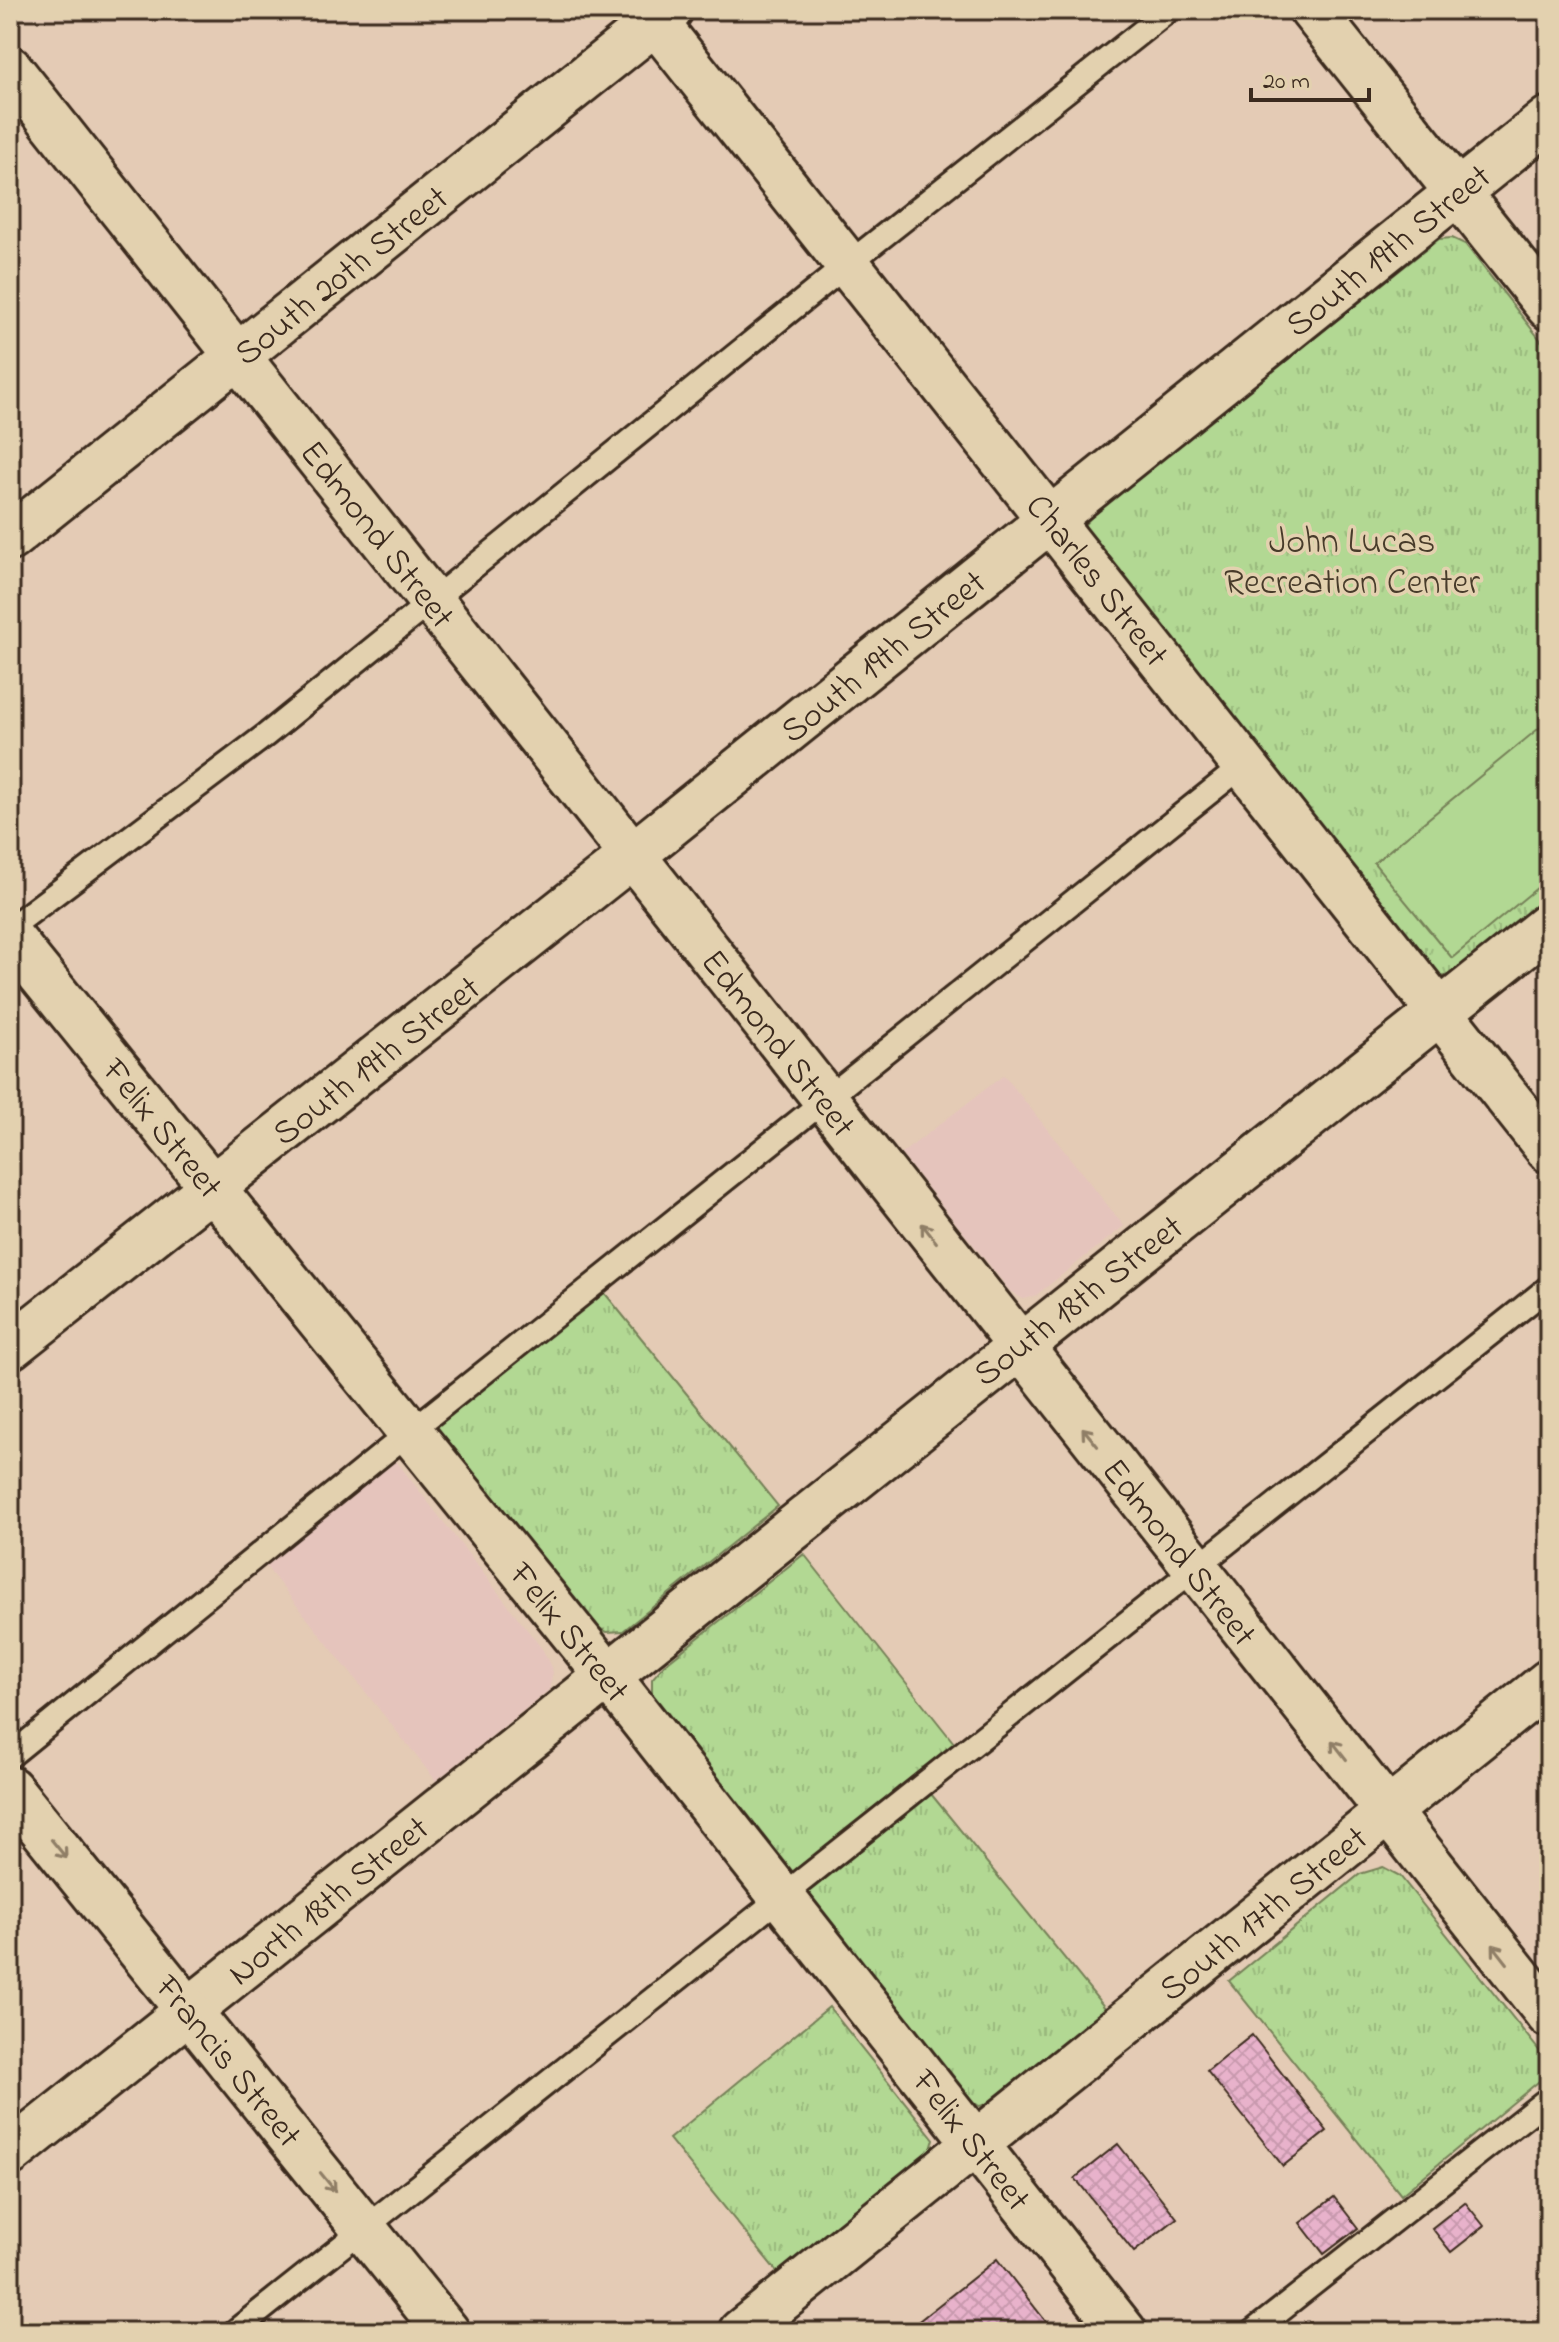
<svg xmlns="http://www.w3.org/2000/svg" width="1559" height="2342" font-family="'Indie Flower',sans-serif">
<defs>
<pattern id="grass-tufts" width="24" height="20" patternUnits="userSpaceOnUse" patternTransform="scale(2)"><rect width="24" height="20" fill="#b2d893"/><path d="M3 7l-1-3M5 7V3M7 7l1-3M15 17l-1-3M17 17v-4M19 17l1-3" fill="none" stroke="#9aba7e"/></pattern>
<pattern id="building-cross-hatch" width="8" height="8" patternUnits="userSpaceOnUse" patternTransform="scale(2)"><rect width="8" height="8" fill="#e8b2cb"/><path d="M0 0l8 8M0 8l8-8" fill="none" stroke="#c899ae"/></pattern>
</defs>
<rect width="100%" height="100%" fill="#e4cbb5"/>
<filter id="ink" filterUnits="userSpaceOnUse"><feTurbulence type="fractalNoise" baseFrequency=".0125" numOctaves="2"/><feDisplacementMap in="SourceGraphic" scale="16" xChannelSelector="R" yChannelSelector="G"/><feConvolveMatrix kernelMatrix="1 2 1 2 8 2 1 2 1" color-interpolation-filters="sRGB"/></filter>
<g filter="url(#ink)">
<path fill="#e5c4bc" d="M 1004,1075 L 1124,1226 L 1035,1296 L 1023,1299 L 1010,1291 L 901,1154 Z
M 396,1461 L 543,1650 L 553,1672 L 549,1690 L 436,1781 L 264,1564 Z"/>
<path fill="url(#grass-tufts)" stroke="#768158" stroke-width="2" d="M 1452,238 L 1465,244 L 1549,351 L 1549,897 L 1451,974 L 1438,978 L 1085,539 L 1084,525 L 1100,508 L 1439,239 Z
M 603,1291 L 778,1506 L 623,1631 L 607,1632 L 590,1624 L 435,1426 Z
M 804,1554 L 954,1743 L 793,1872 L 652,1693 L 652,1679 L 664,1665 Z
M 931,1794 L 1110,2014 L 999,2103 L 979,2106 L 964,2095 L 806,1891 Z
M 1383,1867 L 1400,1876 L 1549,2063 L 1549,2073 L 1401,2195 L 1229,1981 L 1360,1874 Z
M 829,2007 L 934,2139 L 930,2153 L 778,2273 L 669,2139 Z"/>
<path fill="#b2d893" stroke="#768158" stroke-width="2" d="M 1549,720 L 1549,878 L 1452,958 L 1374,863 Z"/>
<path fill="url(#building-cross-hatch)" stroke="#3b2a1e" stroke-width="2" d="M 1252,2035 L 1327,2131 L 1283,2166 L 1207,2071 Z
M 1118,2144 L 1177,2218 L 1134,2252 L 1075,2178 Z
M 1334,2197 L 1358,2228 L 1324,2254 L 1300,2223 Z
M 1465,2202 L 1484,2226 L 1451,2252 L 1432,2228 Z
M 997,2259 L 1054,2332 L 905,2332 Z"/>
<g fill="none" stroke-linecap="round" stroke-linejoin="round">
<g stroke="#3b2a1e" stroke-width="28">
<path id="service" d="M 10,928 L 266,735 L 848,264 L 1169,10
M 10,1756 L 411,1431 L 1245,764
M 234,2332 C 671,1982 1112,1637 1549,1287
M 1252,2332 L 1549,2098"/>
</g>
<g stroke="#3b2a1e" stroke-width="50">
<path id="minor" d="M 646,10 L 1549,1150
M 1312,10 L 1549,307
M 10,538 L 670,10
M 10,937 L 607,1675 L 1124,2332
M 10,1347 L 634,854 L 1549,119
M 10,2153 L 1549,925
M 741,2332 L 1549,1682"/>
</g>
<g stroke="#3b2a1e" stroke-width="50">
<path id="tertiary" d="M 10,69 C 525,716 1035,1368 1549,2015
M 10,1789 L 447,2332"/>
</g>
<use href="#service" stroke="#e3d1af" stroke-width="22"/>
<use href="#minor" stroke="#e3d1af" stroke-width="44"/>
<use href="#tertiary" stroke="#e3d1af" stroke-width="44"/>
</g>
<defs><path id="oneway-shaft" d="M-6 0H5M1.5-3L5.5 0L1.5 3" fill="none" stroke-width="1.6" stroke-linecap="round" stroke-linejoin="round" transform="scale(2)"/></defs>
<g stroke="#8f7e66">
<use href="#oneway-shaft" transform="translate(929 1233) rotate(-128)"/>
<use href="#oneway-shaft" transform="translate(1090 1437) rotate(-129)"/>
<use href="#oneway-shaft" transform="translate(1339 1750) rotate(-128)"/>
<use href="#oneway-shaft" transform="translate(59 1849) rotate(51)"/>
<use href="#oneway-shaft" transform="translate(1500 1954) rotate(-128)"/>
<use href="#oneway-shaft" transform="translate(328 2182) rotate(51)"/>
</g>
</g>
<g text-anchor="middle" stroke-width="7" stroke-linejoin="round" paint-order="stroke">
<g font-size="36" fill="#3b2a1e" stroke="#e3d1af">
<text transform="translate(1387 249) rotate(-39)" y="13">South 19th Street</text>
<text transform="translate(340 274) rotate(-39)" y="13">South 20th Street</text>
<text transform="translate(379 533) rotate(52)" y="13">Edmond Street</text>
<text transform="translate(1099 579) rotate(52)" y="13">Charles Street</text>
<text transform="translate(882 655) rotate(-39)" y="13">South 19th Street</text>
<text transform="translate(780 1042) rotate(52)" y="13">Edmond Street</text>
<text transform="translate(375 1059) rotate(-38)" y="13">South 19th Street</text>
<text transform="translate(164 1127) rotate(51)" y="13">Felix Street</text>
<text transform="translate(1077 1299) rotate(-38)" y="13">South 18th Street</text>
<text transform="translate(1181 1551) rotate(52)" y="13">Edmond Street</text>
<text transform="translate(571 1631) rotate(51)" y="13">Felix Street</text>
<text transform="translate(327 1899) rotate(-39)" y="13">North 18th Street</text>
<text transform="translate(1262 1912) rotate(-39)" y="13">South 17th Street</text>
<text transform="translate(230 2060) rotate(51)" y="13">Francis Street</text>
<text transform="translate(973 2139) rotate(52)" y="13">Felix Street</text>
</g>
<g font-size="36" fill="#473b2a" stroke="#e3d1af">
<text x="1352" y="552">John Lucas<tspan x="1352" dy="41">Recreation Center</tspan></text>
</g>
</g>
<rect width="1559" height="2342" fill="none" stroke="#e3d1af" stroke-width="40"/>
<rect x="20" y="20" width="1519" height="2302" fill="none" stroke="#3b2a1e" stroke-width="3" filter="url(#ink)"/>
<path d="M1251 88v12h118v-12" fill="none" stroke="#3b2a1e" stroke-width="4"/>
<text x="1263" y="88" font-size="24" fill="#3b2a1e" stroke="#e3d1af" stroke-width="6" paint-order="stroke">20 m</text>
</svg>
